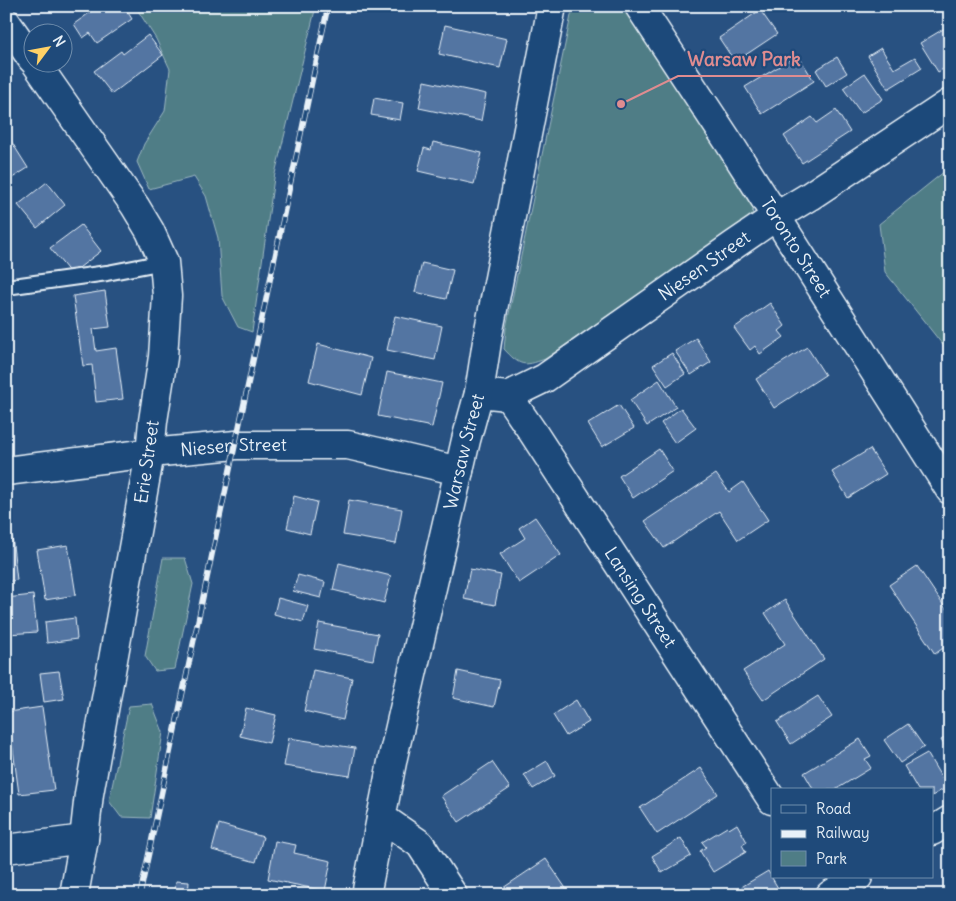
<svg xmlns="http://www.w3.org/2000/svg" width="956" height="901" font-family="Delius,sans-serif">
<rect width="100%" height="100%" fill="#285181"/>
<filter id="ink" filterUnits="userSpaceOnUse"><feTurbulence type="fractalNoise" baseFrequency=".02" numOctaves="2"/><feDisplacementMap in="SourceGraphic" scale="10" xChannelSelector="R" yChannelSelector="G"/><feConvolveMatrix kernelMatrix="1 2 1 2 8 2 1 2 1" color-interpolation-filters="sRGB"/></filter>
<g filter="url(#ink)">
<path fill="#4f7d86" stroke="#9cb7bf" d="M 135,6 L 210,6 L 212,9 L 223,6 L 316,6 L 274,178 L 252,332 L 238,327 L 222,296 L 218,238 L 206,196 L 194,177 L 149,189 L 137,162 L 144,144 L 165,111 L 170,69 L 156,39 Z
M 573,6 L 625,6 L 754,201 L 752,216 L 545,359 C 523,367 520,366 504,349 L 506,328 Z
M 950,167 L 950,354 L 885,272 L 879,224 Z
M 163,558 L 185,558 L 193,584 L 175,669 L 155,671 L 145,656 Z
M 152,704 L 163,732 L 150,818 L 121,817 L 109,801 L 129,706 Z"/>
<path fill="#5374a2" stroke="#e8f1f8" d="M 99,6 L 124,6 L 132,19 L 97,43 L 90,33 L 83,38 L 74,24 Z
M 760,10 L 777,34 L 735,62 L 719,38 Z
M 445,25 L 507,39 L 500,68 L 439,54 Z
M 950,25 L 950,65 L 938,72 L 920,43 Z
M 148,35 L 163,55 L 112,94 L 94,71 L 121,51 L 123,54 Z
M 881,48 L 894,69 L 915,57 L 922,68 L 888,89 L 868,56 Z
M 798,55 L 814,81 L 762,114 L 745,87 Z
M 837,57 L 847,73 L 826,86 L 816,70 Z
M 865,73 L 883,99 L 861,113 L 843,88 Z
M 424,81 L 486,94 L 481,121 L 419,108 Z
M 374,98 L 403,103 L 400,120 L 371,115 Z
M 836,110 L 850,132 L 802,163 L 784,136 L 812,117 L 817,123 Z
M 6,133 L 28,168 L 6,182 Z
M 433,142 L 482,153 L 474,184 L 418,171 L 424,148 L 431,150 Z
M 47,182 L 65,205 L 37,228 L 18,205 Z
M 81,225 L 101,251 L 71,274 L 50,248 Z
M 422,263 L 453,270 L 446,299 L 415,292 Z
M 105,291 L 110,327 L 93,329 L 96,351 L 116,348 L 123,399 L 96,402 L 92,365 L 83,366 L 73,296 Z
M 770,303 L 785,326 L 779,331 L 784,337 L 760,354 L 755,346 L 750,350 L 734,328 Z
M 395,316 L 442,326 L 435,360 L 387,350 Z
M 696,338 L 711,362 L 691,375 L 675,351 Z
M 318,344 L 371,358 L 362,395 L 309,381 Z
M 807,347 L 825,375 L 774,408 L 756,379 Z
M 672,353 L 685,374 L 667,386 L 653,365 Z
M 387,372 L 442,383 L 432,427 L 378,416 Z
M 659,380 L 676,407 L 647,426 L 630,400 Z
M 619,405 L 634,428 L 602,447 L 588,424 Z
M 681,408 L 696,428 L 675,443 L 661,423 Z
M 659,449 L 673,471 L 633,498 L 619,476 Z
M 870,449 L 886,474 L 848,498 L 832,472 Z
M 716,474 L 729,492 L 743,482 L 768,520 L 738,540 L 719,511 L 664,548 L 645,521 Z
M 294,496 L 317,502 L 310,534 L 287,528 Z
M 349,500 L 402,509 L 396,544 L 343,535 Z
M 535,517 L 561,555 L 519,583 L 500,554 L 525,538 L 519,528 Z
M 12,537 L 17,580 L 6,582 L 6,538 Z
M 68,545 L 76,595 L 45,600 L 37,550 Z
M 339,563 L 391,576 L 384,603 L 333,590 Z
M 917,566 L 948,612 L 950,611 L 950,643 L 935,654 L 889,585 Z
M 470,569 L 501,575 L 495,605 L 464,599 Z
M 298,575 L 325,582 L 321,598 L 293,591 Z
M 33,595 L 37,632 L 8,634 L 6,598 Z
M 278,598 L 308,606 L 303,622 L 274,614 Z
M 785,600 L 824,659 L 763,700 L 743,671 L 785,644 L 765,613 Z
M 75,618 L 77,639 L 47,643 L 45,622 Z
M 319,623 L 378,634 L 373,660 L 314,649 Z
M 313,670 L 352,678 L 343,720 L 304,711 Z
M 59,671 L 64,699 L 44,702 L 40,673 Z
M 458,671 L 500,680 L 494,707 L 453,698 Z
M 818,696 L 832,717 L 791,744 L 777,722 Z
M 576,700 L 589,722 L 566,736 L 553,715 Z
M 42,707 L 54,790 L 19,794 L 8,712 Z
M 246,708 L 276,715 L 269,743 L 240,736 Z
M 908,724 L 924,747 L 900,763 L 884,740 Z
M 950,735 L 950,755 L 941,740 Z
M 289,738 L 355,748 L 350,776 L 284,766 Z
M 860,739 L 871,756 L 865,759 L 871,768 L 835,790 L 814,790 L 804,773 Z
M 927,753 L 947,787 L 932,796 L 932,790 L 918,790 L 904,766 Z
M 547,761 L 555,776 L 533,789 L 524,775 Z
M 492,762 L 510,788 L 459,822 L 441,796 Z
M 701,768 L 718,794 L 657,834 L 640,808 Z
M 219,824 L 263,837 L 256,862 L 212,850 Z
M 737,824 L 747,842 L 742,845 L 746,852 L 713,872 L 700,851 L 706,847 L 702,842 L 727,827 L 729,829 Z
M 681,838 L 691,856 L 662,873 L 652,856 Z
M 275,841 L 296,845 L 294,853 L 331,861 L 325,891 L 268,879 Z
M 546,859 L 567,890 L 559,895 L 503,895 L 500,890 Z
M 768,871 L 782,895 L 728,895 Z
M 176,881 L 189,882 L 188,895 L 174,895 Z"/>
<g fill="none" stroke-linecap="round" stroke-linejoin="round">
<g stroke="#e8f1f8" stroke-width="18">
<path id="lane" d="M 6,287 L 107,273 L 164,262"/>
</g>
<g stroke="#e8f1f8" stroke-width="31">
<g id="street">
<path id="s1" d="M 639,6 L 728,141 L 950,490"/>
<path d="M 6,22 L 32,59"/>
<path d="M 35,62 L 135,206 L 150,231 L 164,262 L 167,296 L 163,357 L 153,421 L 150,453 L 89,794 L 84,839 L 74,895"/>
<path id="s2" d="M 479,393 L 508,396 L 545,378 L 734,245 L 775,217 L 810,196 L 950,103"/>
<path id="s3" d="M 508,396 L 532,431 L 772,800"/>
<path id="s4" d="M 6,471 L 150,453 L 236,445 L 348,445 L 459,471"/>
<path d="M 381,817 L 420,844 L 453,895"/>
<path d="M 932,831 L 950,820"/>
<path d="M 6,849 L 84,839"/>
<path id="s5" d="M 366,895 L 393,757 L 466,440 L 479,393 L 488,335 L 552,6"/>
<path d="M 830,895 L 858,877"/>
</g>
</g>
<use href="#lane" stroke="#1f4a7a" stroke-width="14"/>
<use href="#street" stroke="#1f4a7a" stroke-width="28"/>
<g stroke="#e8f1f8" stroke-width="5.5">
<path id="rail" d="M 140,895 L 328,6"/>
</g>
<use href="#rail" stroke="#1f4a7a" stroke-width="4" stroke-dasharray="11" stroke-linecap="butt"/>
</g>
</g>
<g text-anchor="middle" stroke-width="4.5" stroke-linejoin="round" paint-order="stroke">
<g font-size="18" fill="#e8f1f8" stroke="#1f4a7a">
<text dy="6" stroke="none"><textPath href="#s1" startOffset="288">Toronto Street</textPath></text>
<text dy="6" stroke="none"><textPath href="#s2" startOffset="265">Niesen Street</textPath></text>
<text dy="6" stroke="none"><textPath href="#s4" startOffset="229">Niesen Street</textPath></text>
<text dy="6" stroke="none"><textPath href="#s5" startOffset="454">Warsaw Street</textPath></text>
<text transform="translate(147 462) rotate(-82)" y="6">Erie Street</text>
<text dy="6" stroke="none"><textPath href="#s3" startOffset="241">Lansing Street</textPath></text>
</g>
</g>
<path fill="none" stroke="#df8c90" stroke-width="2" d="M621 104L678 76H811"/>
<circle fill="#df8c90" stroke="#1f4a7a" stroke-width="2" cx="621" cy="104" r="5"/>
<g font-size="19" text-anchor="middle" font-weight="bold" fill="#df8c90" stroke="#1f4a7a" stroke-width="4.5" stroke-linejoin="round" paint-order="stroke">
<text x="744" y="66">Warsaw Park</text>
</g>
<rect width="956" height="901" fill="none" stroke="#1f4a7a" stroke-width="25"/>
<rect x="12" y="12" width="931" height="876" fill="none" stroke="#e8f1f8" stroke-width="2" filter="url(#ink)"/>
<rect x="771" y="788" width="162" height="90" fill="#1f4a7a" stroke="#6f8dac"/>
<rect x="781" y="805" width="25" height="8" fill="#1f4a7a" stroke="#6f8dac"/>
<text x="816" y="814" font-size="15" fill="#e8f1f8">Road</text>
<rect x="781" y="830" width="25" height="8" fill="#e8f1f8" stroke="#6f8dac"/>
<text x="816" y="838" font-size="15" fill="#e8f1f8">Railway</text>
<rect x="781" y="851" width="25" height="15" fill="#4f7d86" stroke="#6f8dac"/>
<text x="816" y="864" font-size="15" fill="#e8f1f8">Park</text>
<g transform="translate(48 48) rotate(58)"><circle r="24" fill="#1f4a7a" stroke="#6f8dac"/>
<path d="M0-4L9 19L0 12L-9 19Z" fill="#ffd166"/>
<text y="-8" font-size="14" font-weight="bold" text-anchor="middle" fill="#e8f1f8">N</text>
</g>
</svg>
